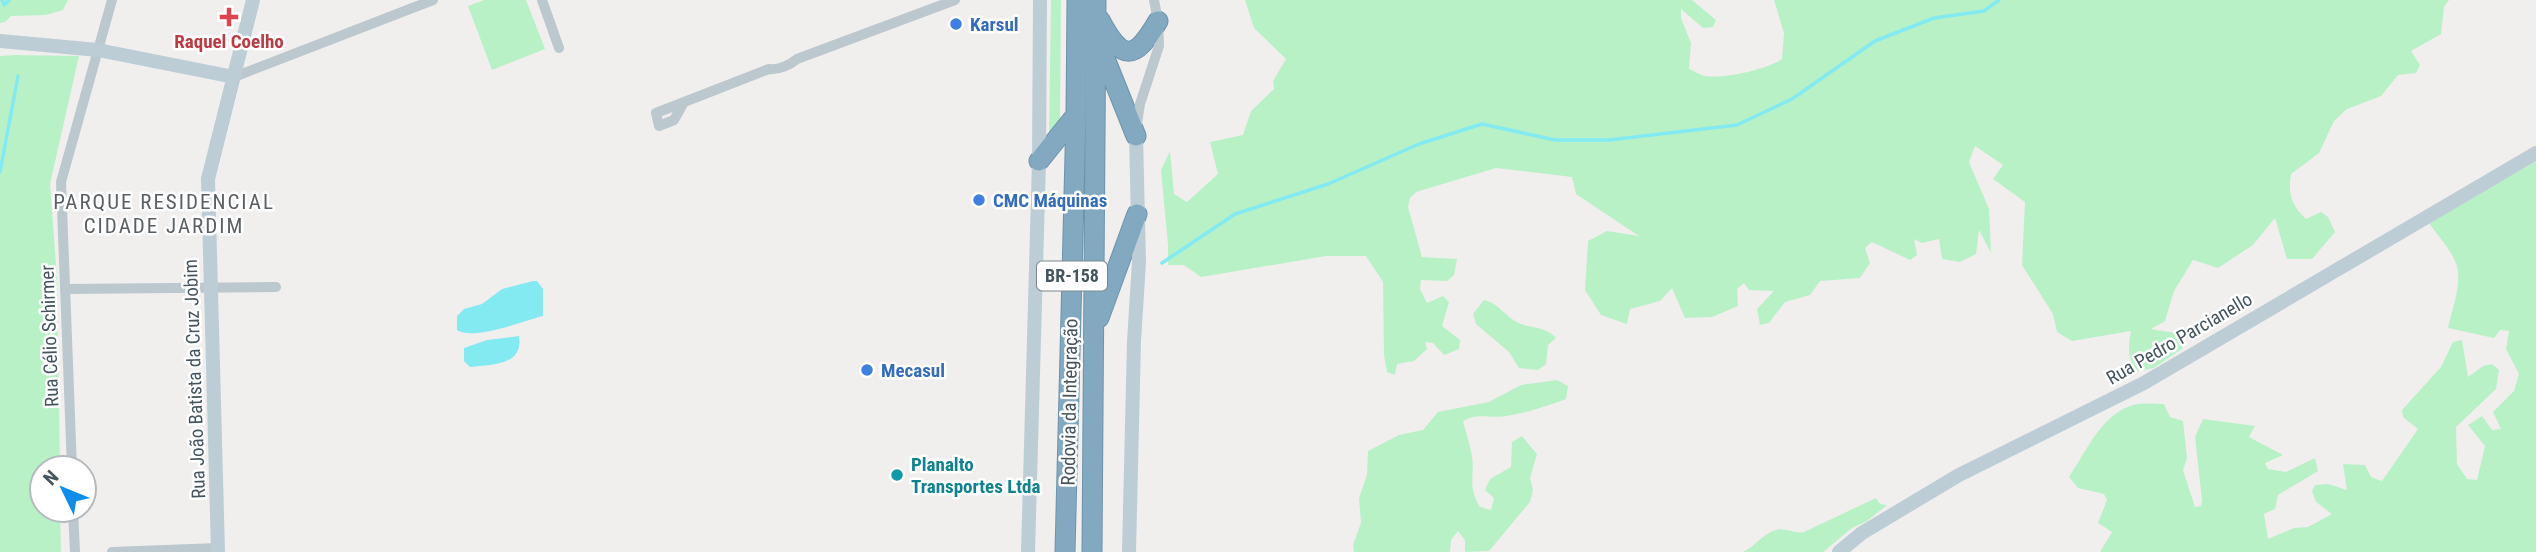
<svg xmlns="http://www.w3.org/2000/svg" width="2536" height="552" font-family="'Roboto Condensed',sans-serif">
<rect width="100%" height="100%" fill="#f1eeee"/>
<path fill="#b9f1c7" d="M 0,0 L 68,0 L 63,10 L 46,15 L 11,16 L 5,22 L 0,23 Z
M 484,0 L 526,0 L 545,49 L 492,70 L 468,6 Z
M 1051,0 L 1061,0 L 1060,119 L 1049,137 Z
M 1245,0 L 1692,0 L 1716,20 L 1713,27 L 1703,28 L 1681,9 L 1681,18 L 1691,43 L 1689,69 C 1694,71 1700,75 1705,76 C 1723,79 1767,70 1782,59 L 1784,33 L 1774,0 L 2449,0 L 2444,7 L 2441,34 L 2411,51 L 2420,65 L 2416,73 L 2398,75 L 2381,96 L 2347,109 L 2334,121 L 2319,153 L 2291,174 C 2288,194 2291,205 2306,219 L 2321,212 L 2328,217 L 2335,232 L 2312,259 L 2287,259 L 2275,218 L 2253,245 L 2218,268 L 2193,260 L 2174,291 L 2165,321 L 2151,329 L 2175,333 L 2183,348 L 2154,368 L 2137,371 C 2127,358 2128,347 2131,331 L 2072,341 L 2057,332 L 2053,314 L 2022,265 L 2025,202 L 1993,179 L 2003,165 L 1975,146 L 1969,162 L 1989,209 L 1991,253 L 1979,230 L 1976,254 L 1960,262 L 1942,259 L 1939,239 L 1922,243 L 1914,239 L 1917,255 L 1910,260 L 1872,242 L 1865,248 L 1870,263 L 1860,278 L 1820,281 L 1810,295 L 1785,302 L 1769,323 L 1760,325 L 1757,309 L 1774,291 L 1749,290 L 1744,283 L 1737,289 L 1738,306 L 1712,317 L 1685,318 L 1672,288 L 1660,301 L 1630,309 L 1627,324 L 1601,315 L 1585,290 L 1588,241 L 1607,231 L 1639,236 L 1576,194 L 1572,177 L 1496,168 L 1416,192 L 1410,198 L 1408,207 L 1422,257 L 1457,259 L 1454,275 L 1447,281 L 1421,280 L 1420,289 L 1427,303 L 1443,296 L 1449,302 L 1442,326 L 1460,340 L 1459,349 L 1444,355 L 1433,343 L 1425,342 L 1427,349 L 1414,361 L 1397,364 L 1395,375 L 1387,372 L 1384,355 L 1383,282 L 1366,256 L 1326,256 L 1201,277 L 1184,265 L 1168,265 L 1168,245 L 1161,170 L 1170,151 L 1174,194 L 1187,202 L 1218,174 L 1210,142 L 1243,135 L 1251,111 L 1274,89 L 1273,81 L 1286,59 L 1254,28 Z
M 14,55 L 79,56 L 50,184 L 57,279 L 60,468 L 42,468 L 42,510 L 60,510 L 61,552 L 0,552 L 0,56 Z
M 2536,161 L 2536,552 L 2100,552 L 2112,532 L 2098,523 L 2107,500 L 2104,494 L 2078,488 L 2069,477 C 2085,453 2101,416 2130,406 C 2140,402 2154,404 2164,404 L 2170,417 L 2183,421 L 2187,458 L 2183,470 L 2195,507 L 2201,506 L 2202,500 L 2195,437 L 2203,419 L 2255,426 L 2249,437 L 2283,455 L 2265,463 L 2268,469 L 2286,472 L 2315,458 L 2318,471 L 2278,495 L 2275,509 L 2264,514 L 2268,539 L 2294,528 L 2308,527 L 2332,514 L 2316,502 L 2312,491 L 2315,485 L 2328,484 L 2347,490 L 2343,464 L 2365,465 L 2371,477 L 2382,481 L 2418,429 L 2403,417 L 2402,410 L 2441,367 L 2453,342 L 2462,340 L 2468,377 L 2483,366 L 2492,364 L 2499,370 L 2496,389 L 2456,427 L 2457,464 L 2467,479 L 2477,480 L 2485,446 L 2468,425 L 2482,416 L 2492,430 L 2501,429 L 2493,412 L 2514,391 L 2519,374 L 2506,349 L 2509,331 L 2500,330 L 2494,338 L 2448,328 C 2452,308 2464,280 2455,261 C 2449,247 2437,235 2429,223 Z
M 1484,300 C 1499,303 1506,318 1521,324 C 1533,328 1547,327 1556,338 L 1548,345 L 1546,364 L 1538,370 L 1519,368 L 1509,352 L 1476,324 L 1473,314 Z
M 1557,380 L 1568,386 L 1566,399 C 1547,406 1527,413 1506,416 C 1489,419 1479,412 1463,421 C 1466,433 1470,444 1472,456 C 1475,477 1467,486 1480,507 L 1491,510 L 1494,498 L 1485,490 L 1490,479 L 1511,467 L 1512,442 L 1522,436 L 1537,454 L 1530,478 L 1533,490 L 1530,502 L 1489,551 L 1465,552 L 1465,540 L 1458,531 L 1451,540 L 1450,552 L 1354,552 L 1353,545 L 1361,523 L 1359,498 L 1367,475 L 1368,451 L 1399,435 L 1423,430 L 1438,412 L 1489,402 L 1521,385 Z
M 1876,498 L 1880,504 L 1887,505 L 1867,521 L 1852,528 L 1823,552 L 1743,552 C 1754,547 1764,533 1776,530 C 1785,527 1794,534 1804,532 Z"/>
<path fill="#83eaf1" d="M 533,281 L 537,281 L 543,289 L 543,316 C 523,321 473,341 457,330 L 457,316 L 464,309 L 482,304 L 502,289 Z
M 519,336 C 524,366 490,365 470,367 L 464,361 L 464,348 L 487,340 Z"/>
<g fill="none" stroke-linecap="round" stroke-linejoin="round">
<path stroke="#83eaf1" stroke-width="3.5" d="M 2,0 L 4,5 L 9,0
M 0,172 L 18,76
M 1162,263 L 1235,214 L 1328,184 L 1419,144 L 1482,124 L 1555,140 L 1609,140 L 1737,125 L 1792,99 L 1875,41 L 1934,18 L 1984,11 L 1999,0"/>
<g stroke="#6d94ac" stroke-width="21">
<path id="highway" d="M 1100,20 C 1122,62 1135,61 1158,21
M 1100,46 L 1136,136
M 1039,161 L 1076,115
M 1099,318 L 1137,214
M 1065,552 L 1076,115 L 1077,0
M 1092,552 L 1096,0"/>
</g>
<path stroke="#bbc8ce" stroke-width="10" d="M 542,0 L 559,48
M 234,77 L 433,0
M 684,102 L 674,120 L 659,126 L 656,113 L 769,69 C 779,70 790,65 797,59 L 955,0
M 1136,130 L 1140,104 L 1159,46 L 1158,21 L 1154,0
M 65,289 L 276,287
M 72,468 L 61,182 L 112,0
M 73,510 L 75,552
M 112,552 L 218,548"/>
<path stroke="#bdcdd6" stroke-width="14" d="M 0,41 L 98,50 L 234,77
M 218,552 L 208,179 L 253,0
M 1028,552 L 1039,161 L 1040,0
M 1129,552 L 1134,341 L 1139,262 L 1136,136
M 1839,552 L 1862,533 L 1959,475 L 2144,383 L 2536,153"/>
<use href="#highway" stroke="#82a9c0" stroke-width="19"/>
</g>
<path fill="#e0444e" stroke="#fff" stroke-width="2.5" d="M225.5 6.5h7v7h7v7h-7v7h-7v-7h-7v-7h7z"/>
<g fill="#3f7fe0" stroke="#fff" stroke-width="2.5">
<circle cx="956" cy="24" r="7"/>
<circle cx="979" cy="200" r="7"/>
<circle cx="867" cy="370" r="7"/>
</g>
<circle fill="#0f9aa8" stroke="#fff" stroke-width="2.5" cx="897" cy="475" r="7"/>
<g text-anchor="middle" stroke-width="5" stroke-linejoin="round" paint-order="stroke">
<rect fill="#fff" stroke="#7d888e" stroke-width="2" x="1037" y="261.5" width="70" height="29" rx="5"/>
<g font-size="18" font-weight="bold" fill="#45555d">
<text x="1072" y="282">BR-158</text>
</g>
<g font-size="19" font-weight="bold" fill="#366cbe" stroke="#fff" text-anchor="start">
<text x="970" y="31">Karsul</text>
<text x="993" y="207">CMC Máquinas</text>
<text x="881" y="377">Mecasul</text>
</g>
<g font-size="19" font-weight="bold" fill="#be3a42" stroke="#fff">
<text x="229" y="48">Raquel Coelho</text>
</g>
<g font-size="19" fill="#45555d" stroke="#fff">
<text transform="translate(49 336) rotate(-92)" y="7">Rua Célio Schirmer</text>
<text transform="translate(2179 338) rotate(-30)" y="7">Rua Pedro Parcianello</text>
<text transform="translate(194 379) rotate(-92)" y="7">Rua João Batista da Cruz Jobim</text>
<text transform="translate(1069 402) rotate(-89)" y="7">Rodovia da Integração</text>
</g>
<g font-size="19" font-weight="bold" fill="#0d838f" stroke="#fff" text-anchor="start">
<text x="911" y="471">Planalto<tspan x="911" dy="22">Transportes Ltda</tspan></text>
</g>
<g font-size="21" letter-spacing="2" fill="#5a6063" stroke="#fff">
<text x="164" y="209">PARQUE RESIDENCIAL<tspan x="164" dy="24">CIDADE JARDIM</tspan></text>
</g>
</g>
<g transform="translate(63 489) rotate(313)"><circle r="33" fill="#ffffff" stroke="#b5bbbe" stroke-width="2"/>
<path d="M0-5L12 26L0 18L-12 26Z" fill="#0e8deb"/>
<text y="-10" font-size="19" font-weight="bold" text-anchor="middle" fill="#45555d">N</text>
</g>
</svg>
